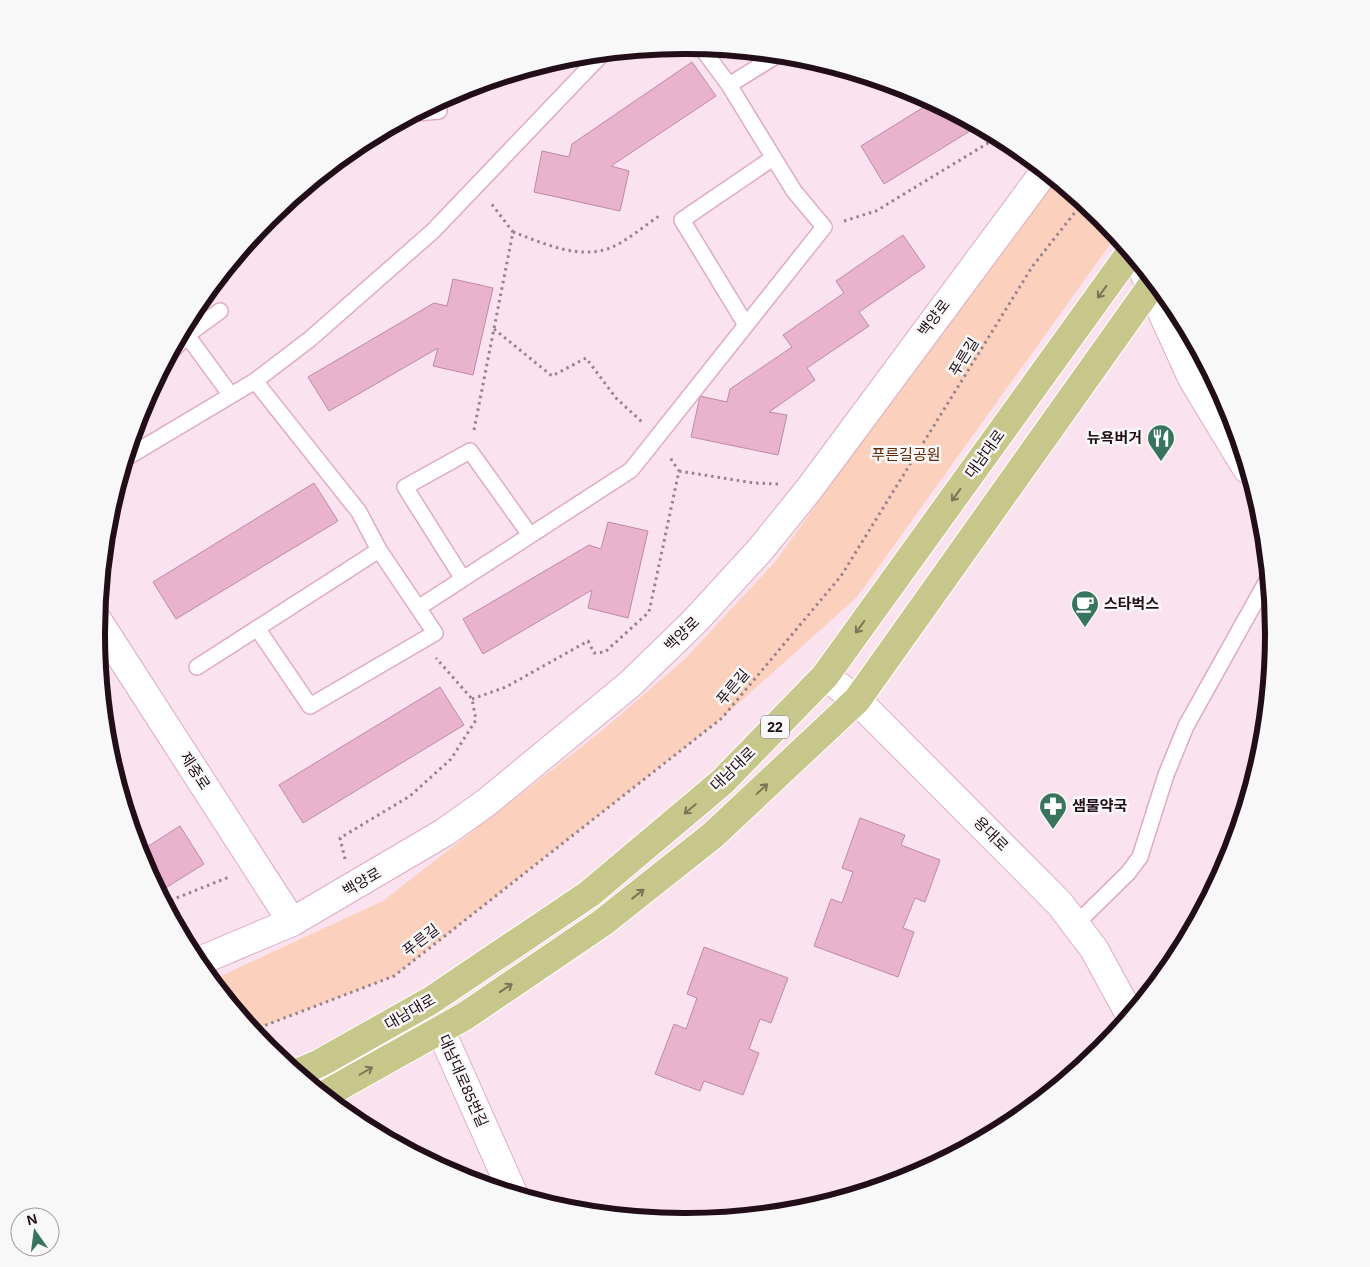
<svg xmlns="http://www.w3.org/2000/svg" width="1370" height="1267" font-family="Arial,'Noto Sans KR',sans-serif">
<rect width="100%" height="100%" fill="#fae3ee"/>
<path fill="#fbd0bc" d="M 1054,179 L 1101,218 L 1116,236 L 857,597 L 722,718 L 394,976 L 253,1030 L 212,980 L 383,901 L 598,734 L 685,659 L 775,562 L 887,406 Z"/>
<path fill="#e9b3cd" stroke="#bd8aa3" d="M 692,62 L 716,96 L 611,166 L 629,171 L 620,211 L 534,192 L 542,151 L 569,157 L 572,144 Z
M 932,102 L 978,126 L 884,184 L 861,146 Z
M 903,235 L 925,267 L 859,312 L 869,326 L 807,368 L 815,380 L 769,412 L 787,415 L 778,455 L 691,437 L 700,396 L 727,402 L 730,389 L 792,347 L 783,335 L 844,293 L 836,281 Z
M 453,279 L 493,288 L 473,375 L 433,366 L 438,348 L 329,411 L 308,377 L 434,303 L 447,306 Z
M 314,483 L 338,521 L 176,619 L 153,582 Z
M 608,522 L 648,531 L 628,618 L 588,608 L 592,590 L 483,654 L 463,619 L 589,545 L 601,549 Z
M 440,687 L 464,725 L 303,823 L 279,785 Z
M 860,818 L 905,835 L 901,845 L 940,860 L 925,902 L 915,898 L 903,928 L 914,932 L 898,977 L 814,946 L 831,899 L 842,903 L 853,872 L 842,868 Z
M 180,826 L 204,864 L 159,892 L 139,852 Z
M 704,947 L 788,978 L 771,1023 L 760,1019 L 749,1049 L 759,1053 L 743,1095 L 704,1081 L 700,1091 L 655,1074 L 674,1024 L 686,1029 L 697,998 L 687,994 Z"/>
<g fill="none" stroke-linecap="round" stroke-linejoin="round">
<g stroke="#dfaac4" stroke-width="18">
<path id="service" d="M 729,85 L 779,54
M 416,113 L 439,111
M 746,325 L 682,220 L 773,158
M 183,330 L 230,394
M 172,351 L 187,335 L 220,311
M 255,381 L 310,339 L 433,231 L 603,53
M 126,458 L 255,381 L 359,512 L 379,550 L 435,633 L 310,706 L 257,628
M 463,579 L 405,487 L 470,451 L 530,535
M 418,608 L 631,470 L 824,227 L 794,191 L 729,85 L 701,47
M 197,667 L 379,550
M 1076,924 L 1128,873 L 1140,857 L 1166,775 L 1186,726 L 1268,579"/>
</g>
<g stroke="#dfaac4" stroke-width="30">
<path id="minor" d="M 98,621 L 292,922
M 426,1005 L 406,1023 L 440,1029 L 513,1193"/>
</g>
<g stroke="#dfaac4" stroke-width="30">
<path id="tertiary" d="M 825,676 L 857,700 L 1060,904 L 1094,949 L 1130,1015
M 197,962 L 292,922 L 445,832 L 487,802 L 630,684 L 694,622 L 760,550 L 810,488 L 1045,171"/>
</g>
<g stroke="#dfaac4" stroke-width="30">
<path id="secondary" d="M 1141,266 L 1192,378 L 1247,469"/>
</g>
<g stroke="#fff" stroke-width="30">
<path id="primary" d="M 297,1073 L 320,1063 L 430,1001 L 589,894 L 722,782 L 825,676 L 1130,253
M 324,1095 L 465,1016 L 602,923 L 713,835 L 857,700 L 1154,282"/>
</g>
<path stroke="#98838d" stroke-width="3" stroke-dasharray="2.5 4" stroke-linecap="butt" d="M 844,221 L 876,211 L 998,137
M 513,232 C 543,243 578,260 610,248 C 627,241 644,226 659,216 L 662,217
M 494,329 L 552,376 L 586,358 L 616,398 L 642,422
M 474,430 L 513,232 L 490,202
M 679,471 L 754,483 L 778,484
M 472,699 L 506,687 L 588,641 L 594,653 L 605,652 L 649,612 L 679,471 L 669,456
M 345,859 L 340,838 L 410,796 L 451,759 L 476,720 L 472,699 L 436,658
M 166,905 L 174,899 L 229,877
M 253,1030 L 394,976 L 722,718 L 841,576 L 1032,267 L 1083,202"/>
<use href="#service" stroke="#fff" stroke-width="15"/>
<use href="#minor" stroke="#fff" stroke-width="28"/>
<use href="#tertiary" stroke="#fff" stroke-width="28"/>
<use href="#secondary" stroke="#fff" stroke-width="28"/>
<use href="#primary" stroke="#c8c78b" stroke-width="28"/>
</g>
<defs><path id="oneway-shaft" d="M-6 0H5M1.5-3L5.5 0L1.5 3" fill="none" stroke-width="1.6" stroke-linecap="round" stroke-linejoin="round" transform="scale(1.25)"/></defs>
<g stroke="#7d7457">
<use href="#oneway-shaft" transform="translate(1102 292) rotate(126)"/>
<use href="#oneway-shaft" transform="translate(956 495) rotate(126)"/>
<use href="#oneway-shaft" transform="translate(860 627) rotate(126)"/>
<use href="#oneway-shaft" transform="translate(762 789) rotate(-43)"/>
<use href="#oneway-shaft" transform="translate(690 809) rotate(140)"/>
<use href="#oneway-shaft" transform="translate(638 894) rotate(-38)"/>
<use href="#oneway-shaft" transform="translate(506 988) rotate(-34)"/>
<use href="#oneway-shaft" transform="translate(366 1071) rotate(-30)"/>
</g>
<defs>
<g id="restaurant-pin" transform="scale(1.4375)"><path d="M0 17L-7.5 6A9.5 9.5 0 1 1 7.5 6Z" fill="#39745f" stroke="#f8f8f8"/><path d="M-5-6h1v4h1v-4h1v4h1v-4h1v5L-1.5 .5V6h-2V.5L-5-1ZM5-6V6H3V1.5H1.5Q1.5-4 5-6Z" fill="#fff"/></g>
<g id="cafe-pin" transform="scale(1.4375)"><path d="M0 17L-7.5 6A9.5 9.5 0 1 1 7.5 6Z" fill="#39745f" stroke="#f8f8f8"/><path d="M-5.5-4.5H6V0H3Q3 3.5 0 3.5H-2.5Q-5.5 3.5-5.5 0ZM3-3.2v2h1.7v-2ZM-6 4.5H4V6H-6Z" fill="#fff"/></g>
<g id="pharmacy-pin" transform="scale(1.4375)"><path d="M0 17L-7.5 6A9.5 9.5 0 1 1 7.5 6Z" fill="#39745f" stroke="#f8f8f8"/><path d="M-2-6h4v4h4v4h-4v4h-4v-4h-4v-4h4Z" fill="#fff"/></g>
</defs>
<g fill-rule="evenodd">
<use href="#restaurant-pin" x="1161" y="438"/>
<use href="#cafe-pin" x="1085" y="604"/>
<use href="#pharmacy-pin" x="1053" y="806"/>
</g>
<g text-anchor="middle" stroke-width="5" stroke-linejoin="round" paint-order="stroke">
<rect fill="#f8f8f8" stroke="#62545b" stroke-width="1" x="761" y="715.5" width="28" height="23" rx="4"/>
<g font-size="14" font-weight="bold" fill="#210e18">
<text x="775" y="732">22</text>
</g>
<g font-size="15" fill="#210e18" stroke="#f8f8f8">
<text transform="translate(934 318) rotate(-53)" y="5">백양로</text>
<text transform="translate(964 357) rotate(-58)" y="5">푸른길</text>
<text transform="translate(985 454) rotate(-54)" y="5">대남대로</text>
<text transform="translate(682 634) rotate(-44)" y="5">백양로</text>
<text transform="translate(733 687) rotate(-50)" y="5">푸른길</text>
<text transform="translate(733 769) rotate(-44)" y="5">대남대로</text>
<text transform="translate(195 771) rotate(57)" y="5">제중로</text>
<text transform="translate(991 834) rotate(45)" y="5">용대로</text>
<text transform="translate(362 882) rotate(-30)" y="5">백양로</text>
<text transform="translate(421 940) rotate(-38)" y="5">푸른길</text>
<text transform="translate(410 1012) rotate(-30)" y="5">대남대로</text>
<text transform="translate(463 1081) rotate(66)" y="5">대남대로85번길</text>
</g>
<g font-size="15" font-weight="bold" fill="#210e18" stroke="#f8f8f8" text-anchor="start">
<text x="1142" y="443" text-anchor="end">뉴욕버거</text>
<text x="1104" y="609">스타벅스</text>
<text x="1072" y="811">샘물약국</text>
</g>
<g font-size="15" fill="#602804" stroke="#f8f8f8">
<text x="906" y="460">푸른길공원</text>
</g>
</g>
<path d="M0 0H1370V1267H0ZM684 54H686A579 579 0 0 1 1265 633V634A579 579 0 0 1 686 1213H684A579 579 0 0 1 105 634V633A579 579 0 0 1 684 54Z" fill="#f8f8f8" fill-rule="evenodd"/>
<path fill="none" stroke="#210e18" stroke-width="6" d="M684 54H686A579 579 0 0 1 1265 633V634A579 579 0 0 1 686 1213H684A579 579 0 0 1 105 634V633A579 579 0 0 1 684 54Z"/>
<g transform="translate(35 1232) rotate(346)"><circle r="24" fill="#f8f8f8" stroke="#a29a9e"/>
<path d="M0-4L9 19L0 12L-9 19Z" fill="#39745f"/>
<text y="-8" font-size="14" font-weight="bold" text-anchor="middle" fill="#210e18">N</text>
</g>
</svg>
